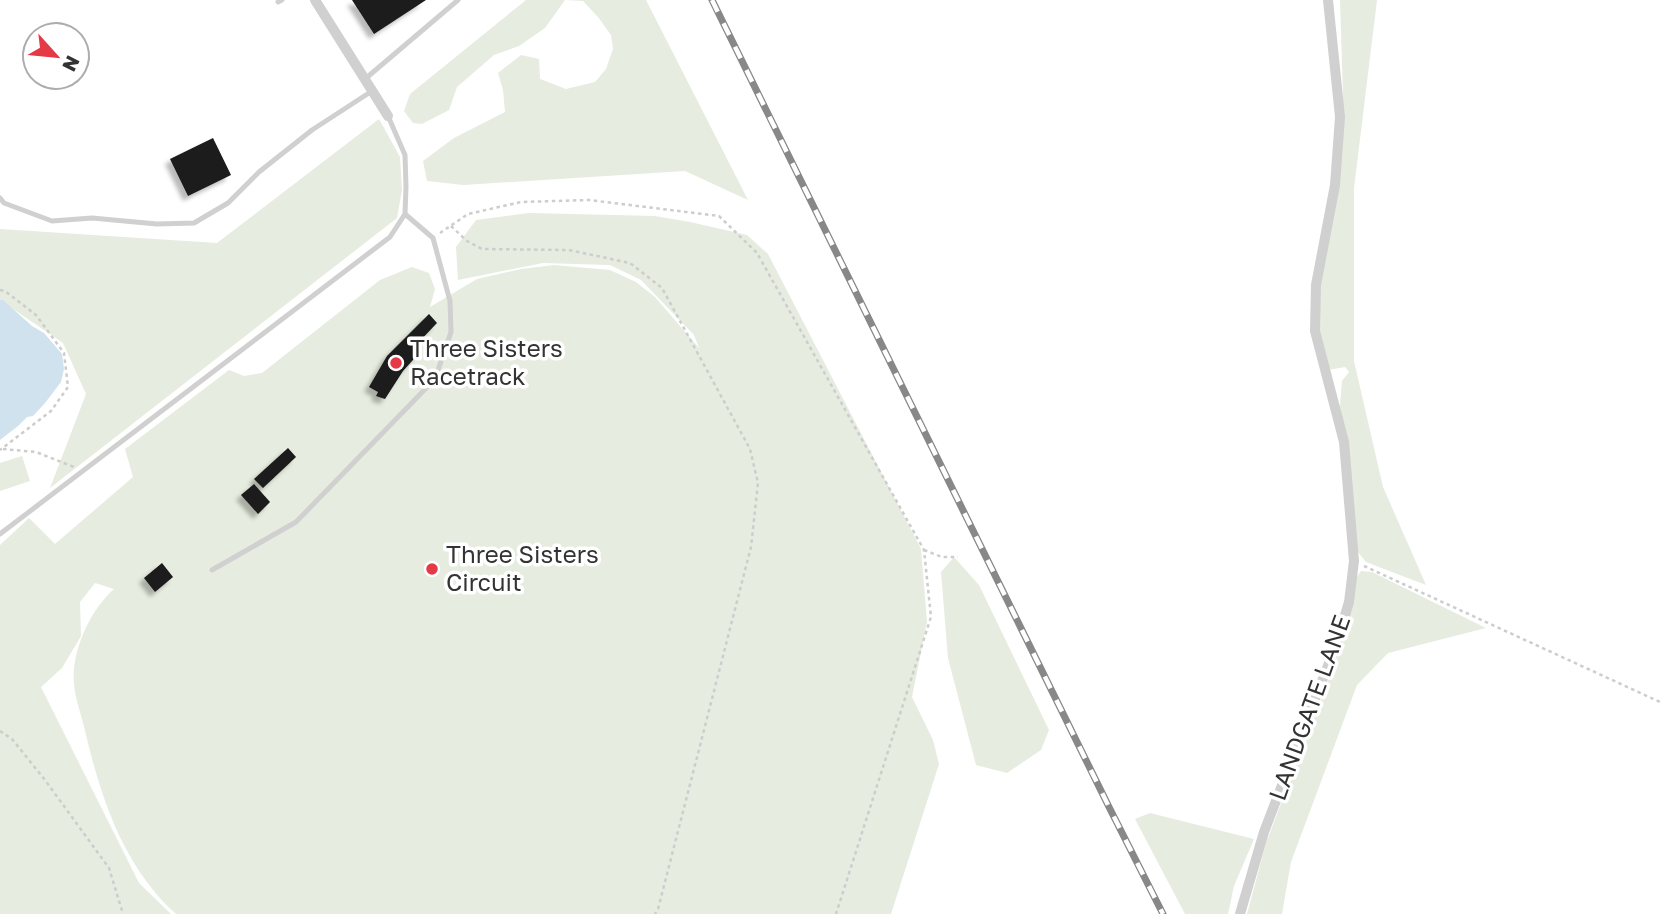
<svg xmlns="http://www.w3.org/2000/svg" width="1660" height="914" font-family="'Golos Text',sans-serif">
<defs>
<filter id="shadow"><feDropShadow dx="-5" dy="5" stdDeviation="2" flood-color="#0004"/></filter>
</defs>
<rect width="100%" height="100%" fill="#fff"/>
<path fill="#e6ecdf" d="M 526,0 L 646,0 L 748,200 L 685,171 L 463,185 L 427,181 L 423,161 L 454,138 L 505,112 L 503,90 L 498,73 L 521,55 L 539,59 L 540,79 L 566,89 L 595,82 L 606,69 L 613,49 L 611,35 L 598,17 L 583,1 L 565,0 L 545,28 L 519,46 L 494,55 L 457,87 L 449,110 L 422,124 L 413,123 L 404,111 L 410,94 Z
M 1340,0 L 1377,0 L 1354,188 L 1354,361 L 1383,487 L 1426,585 L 1366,562 L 1358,552 L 1340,406 L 1342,381 L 1349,372 L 1345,367 L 1328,370 L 1317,333 L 1318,296 L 1338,174 L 1343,95 Z
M 379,119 L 400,157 L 402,190 L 397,218 L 50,488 L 86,394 L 63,343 L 0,300 L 0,229 L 217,243 Z
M 529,213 L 655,216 L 690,222 L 747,235 L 768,254 L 921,549 L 927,622 L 912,697 L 933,740 L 939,764 L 891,914 L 176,914 C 123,866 101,798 85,731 C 82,716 75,699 74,684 C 71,652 90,610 114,589 L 95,583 L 80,602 L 81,636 L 62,668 L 41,687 L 139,883 L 171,914 L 0,914 L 0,545 L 29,518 L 55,544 L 133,477 L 125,449 L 229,370 L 244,376 L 262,373 L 380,280 L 412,267 L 429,273 L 435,289 L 430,307 L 477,279 L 521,269 L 554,265 L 610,270 L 636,282 L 655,297 L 699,348 L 694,335 L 641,280 L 610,265 L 543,263 L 458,280 L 456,247 L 476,220 Z
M 22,456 L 30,481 L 0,491 L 0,463 Z
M 954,557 L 979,585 L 1049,730 L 1041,750 L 1007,773 L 976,765 L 948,658 L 941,572 Z
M 1361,571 L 1372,572 L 1486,628 L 1388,653 L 1357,685 L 1291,862 L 1282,914 L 1247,914 L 1266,843 L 1344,639 L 1356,578 Z
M 1150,813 L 1254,839 L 1234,886 L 1228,914 L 1185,914 L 1135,819 Z"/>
<path fill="#cfe2ee" d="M 0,300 L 3,300 L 32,326 L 44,333 L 62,354 L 64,369 L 61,382 L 45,403 L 33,416 L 27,417 L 18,426 L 0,440 Z"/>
<path fill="#1a1a1a" filter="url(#shadow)" d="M 352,0 L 426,0 L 374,34 Z
M 213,138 L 231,175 L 188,196 L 170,159 Z
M 429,314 L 437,323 L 415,346 L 421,351 L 403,371 L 385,399 L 376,396 L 378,392 L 369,387 L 387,356 Z
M 288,448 L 296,457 L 263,488 L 254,479 Z
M 254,484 L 270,502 L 258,514 L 241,495 Z
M 162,563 L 173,577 L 155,592 L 144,578 Z"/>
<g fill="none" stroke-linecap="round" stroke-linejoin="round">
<path stroke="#cdcdcd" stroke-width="2.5" stroke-dasharray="3.5 3.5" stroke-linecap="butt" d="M 451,226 L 467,241 L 482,249 L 569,250 L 630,263 L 662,288 L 750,449 L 758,483 L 751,547 L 658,909 L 655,914
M 440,233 L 468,214 L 521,202 L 589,200 L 719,216 L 757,253 L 924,550 L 931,617 L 836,914
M 0,290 L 5,291 L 36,315 L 64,353 L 68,387 L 51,411 L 0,450
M 3,449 L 36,452 L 74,467
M 924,550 L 942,557 L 958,557
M 1364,566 L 1660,702
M 0,731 L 12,739 L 45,780 L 109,868 L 123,914"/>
<path stroke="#d0d0d0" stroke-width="5" d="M 278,2 L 282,0
M 365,79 L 458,0
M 0,198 L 4,203 L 52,221 L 92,218 L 157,224 L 194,223 L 228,203 L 259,172 L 312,130 L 372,91
M 0,534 L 390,237 L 405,214 L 406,187 L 405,155 L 388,116
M 212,570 L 296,522 L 435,379 L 451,332 L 450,301 L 433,238 L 405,214"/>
<path stroke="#d0d0d0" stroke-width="10" d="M 315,0 L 388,116
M 1240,914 L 1264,832 L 1337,642 L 1349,602 L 1354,561 L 1344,442 L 1315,331 L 1316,285 L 1335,185 L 1340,117 L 1328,0"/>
<g stroke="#888" stroke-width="7">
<path id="rail" d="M 712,0 L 1109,807 L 1163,914"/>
</g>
<use href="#rail" stroke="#fff" stroke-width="4.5" stroke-dasharray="13" stroke-linecap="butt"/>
</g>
<g fill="#e63946" stroke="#fff" stroke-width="2.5">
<circle cx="396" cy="363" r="7"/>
<circle cx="432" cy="569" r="7"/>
</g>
<g text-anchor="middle" stroke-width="7" stroke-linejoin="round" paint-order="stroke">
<g font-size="24" fill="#333" stroke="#fff" text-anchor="start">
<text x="410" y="357">Three Sisters<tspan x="410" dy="28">Racetrack</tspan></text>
<text x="446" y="563">Three Sisters<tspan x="446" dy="28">Circuit</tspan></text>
</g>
<g font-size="24" fill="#333" stroke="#fff">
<text transform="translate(1310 708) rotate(-70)" y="8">LANDGATE LANE</text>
</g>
</g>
<g transform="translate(56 56) rotate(117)"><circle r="33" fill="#ffffff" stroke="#adadad" stroke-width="2"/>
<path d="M0-5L12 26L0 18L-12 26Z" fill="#e63946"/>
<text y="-10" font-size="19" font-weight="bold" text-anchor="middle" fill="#333333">N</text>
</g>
</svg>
